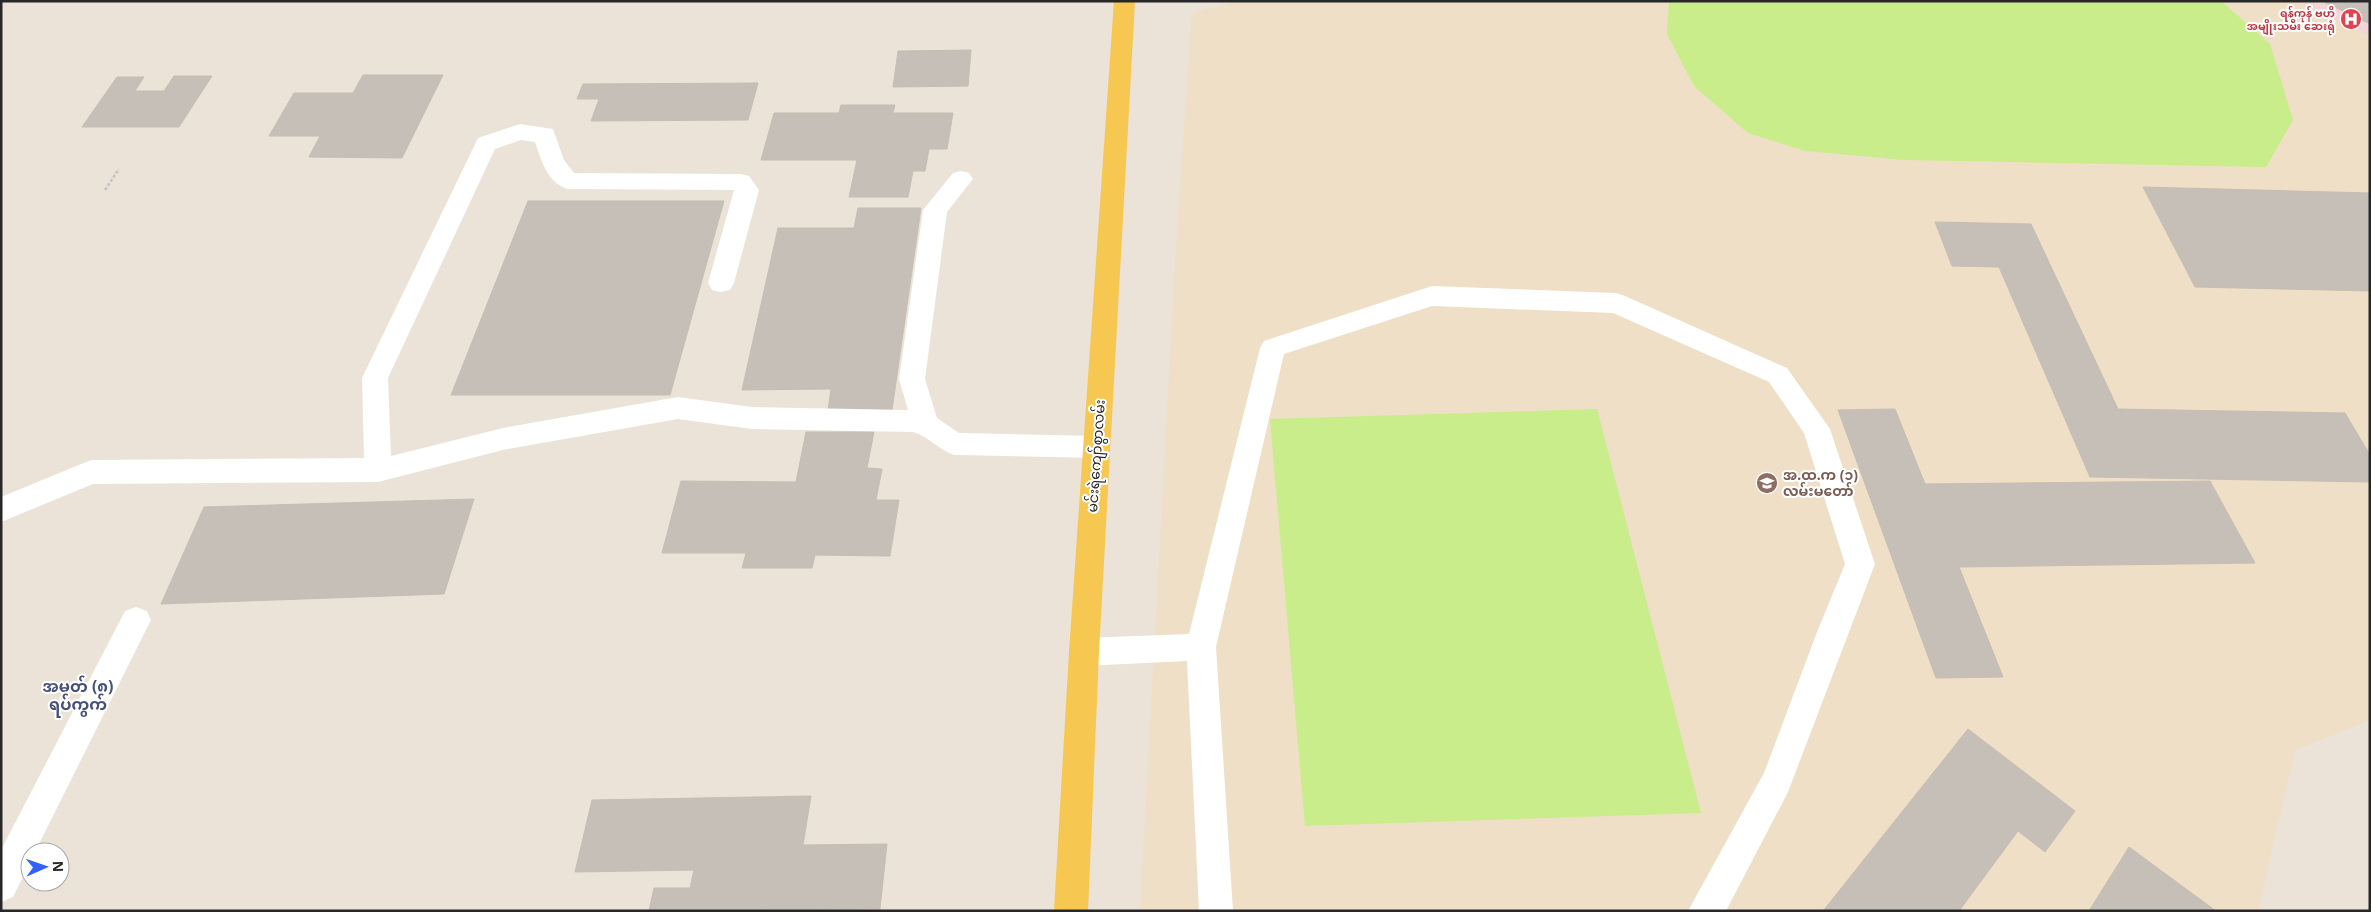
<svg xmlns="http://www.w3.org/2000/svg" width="2371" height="912" font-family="'Noto Sans','Noto Sans Myanmar',sans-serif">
<rect width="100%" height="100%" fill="#ebe2d8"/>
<path fill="#eedfc6" d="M 1237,1 L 2296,1 L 2370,36 L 2370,720 L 2295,750 L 2258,911 L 1140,911 L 1176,246 L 1192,13 Z"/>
<path fill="#f3d4d7" d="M 2296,1 L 2370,1 L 2370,36 Z"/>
<path fill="#c9ed8b" d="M 1669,1 L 2221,1 L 2270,44 L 2293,120 L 2266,167 L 1906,160 L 1805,151 L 1748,133 L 1694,86 L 1667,34 Z
M 1597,409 L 1701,813 L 1305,826 L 1270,419 Z"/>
<path fill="#c6bfb8" stroke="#c6beb2" d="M 2322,1 L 2370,1 L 2370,24 Z
M 971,50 L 968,86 L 893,87 L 898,51 Z
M 363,75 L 443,75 L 402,158 L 309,157 L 320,136 L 269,136 L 294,93 L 353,93 Z
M 174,76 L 212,76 L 179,127 L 82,127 L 117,77 L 144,77 L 135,91 L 164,91 Z
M 758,83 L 748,120 L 591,121 L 599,99 L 577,99 L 583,84 Z
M 841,105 L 895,105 L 893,113 L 953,113 L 947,149 L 929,149 L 925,171 L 913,171 L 908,197 L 849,197 L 857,160 L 761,160 L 774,113 L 839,113 Z
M 2143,187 L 2370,193 L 2370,291 L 2195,287 Z
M 528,201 L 724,201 L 670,395 L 451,395 Z
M 858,208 L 921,208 L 891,417 L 827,417 L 831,389 L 742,390 L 778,228 L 854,228 Z
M 1935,222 L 2031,224 L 2118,409 L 2345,413 L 2370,455 L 2370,482 L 2090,477 L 1999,267 L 1952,266 Z
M 1895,409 L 1925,484 L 2210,481 L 2255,563 L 1959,567 L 2003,677 L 1936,678 L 1838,410 Z
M 806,432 L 874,432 L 867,468 L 882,469 L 876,500 L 899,500 L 890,556 L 815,555 L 812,568 L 742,568 L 746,553 L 662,553 L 681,481 L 796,482 Z
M 474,499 L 444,594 L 161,604 L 204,507 Z
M 1968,729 L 2075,811 L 2045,852 L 2018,831 L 1959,911 L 1823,911 Z
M 811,796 L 803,845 L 887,844 L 880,909 L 649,911 L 654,888 L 690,888 L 694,870 L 575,872 L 592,800 Z
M 2129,847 L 2216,911 L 2089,911 Z"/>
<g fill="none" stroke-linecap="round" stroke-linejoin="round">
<path stroke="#c3c3c3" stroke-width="2.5" stroke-dasharray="3 2" stroke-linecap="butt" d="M 105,190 L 119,169"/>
<path fill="#fff" fill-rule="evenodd" d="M 520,124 L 553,129 L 564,160 L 574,173 L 741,174 L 749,176 L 759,190 L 734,283 L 730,290 L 721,292 L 712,290 L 708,283 L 734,190 L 568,189 C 548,184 541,160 535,142 L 521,140 L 495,149 L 388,378 L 391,456 L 503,428 L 678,397 L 752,407 L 908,410 L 899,379 L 923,210 L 953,173 L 961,171 L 969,173 L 973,179 L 947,212 L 925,379 L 937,418 L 959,433 L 1097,436 L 1107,439 L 1111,447 L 1107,455 L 1097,458 L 954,455 C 939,450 928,436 913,432 L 752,429 L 678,419 L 503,450 L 378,482 L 93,484 L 1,522 L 1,497 L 91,460 L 364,458 L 362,378 L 478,138 Z
M 1432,286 L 1616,293 L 1625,296 L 1787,368 L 1830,429 L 1875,564 L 1788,792 L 1726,911 L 1688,911 L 1764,773 L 1817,632 L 1845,564 L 1804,433 L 1769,382 L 1613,313 L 1432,306 L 1284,354 L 1216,647 L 1233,911 L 1199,911 L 1187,661 L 1084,666 L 1073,662 L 1069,652 L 1073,642 L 1084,638 L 1189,634 L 1260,348 L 1264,341 Z
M 136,607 L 147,611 L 151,620 L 35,852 L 30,852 L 30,863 L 13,897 L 1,902 L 1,850 L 125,611 Z"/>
<path fill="#f6c751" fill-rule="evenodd" d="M 1114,1 L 1135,1 L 1099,652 L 1088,911 L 1054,911 L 1069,652 Z"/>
</g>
<defs>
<g id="hospital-disc" transform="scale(1.125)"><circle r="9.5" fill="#e0444e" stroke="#fff"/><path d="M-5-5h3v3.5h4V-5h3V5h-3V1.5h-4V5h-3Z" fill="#fff"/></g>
<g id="school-disc" transform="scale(1.125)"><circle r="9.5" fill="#8d6e63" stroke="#fff"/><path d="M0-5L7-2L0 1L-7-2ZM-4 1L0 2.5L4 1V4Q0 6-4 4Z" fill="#fff"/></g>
</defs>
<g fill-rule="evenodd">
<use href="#hospital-disc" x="2351" y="19"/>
<use href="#school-disc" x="1767" y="483"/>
</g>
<g text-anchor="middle" stroke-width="4" stroke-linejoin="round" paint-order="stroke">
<g font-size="11" font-weight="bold" fill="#be3a42" stroke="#fff" text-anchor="end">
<text x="2335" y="17">ရန်ကုန် ဗဟို<tspan x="2335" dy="13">အမျိုးသမီး ဆေးရုံ</tspan></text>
</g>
<g font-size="14" fill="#272727" stroke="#fff">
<text transform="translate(1096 456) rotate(-86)" y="5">မင်းရဲကျော်စွာလမ်း</text>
</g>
<g font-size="14" font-weight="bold" fill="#785e54" stroke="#fff" text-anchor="start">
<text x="1783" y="480">အ.ထ.က (၁)<tspan x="1783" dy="16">လမ်းမတော်</tspan></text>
</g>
<g font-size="16" font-weight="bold" fill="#465279" stroke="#fff">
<text x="78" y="692">အမှတ် (၈)<tspan x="78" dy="18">ရပ်ကွက်</tspan></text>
</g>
</g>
<rect width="2371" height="912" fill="none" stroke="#272727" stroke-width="5"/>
<g transform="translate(45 867) rotate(88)"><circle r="24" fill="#ffffff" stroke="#a9a9a9"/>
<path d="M0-4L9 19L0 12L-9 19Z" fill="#3162ff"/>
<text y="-8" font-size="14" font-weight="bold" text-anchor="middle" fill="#272727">N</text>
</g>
</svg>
